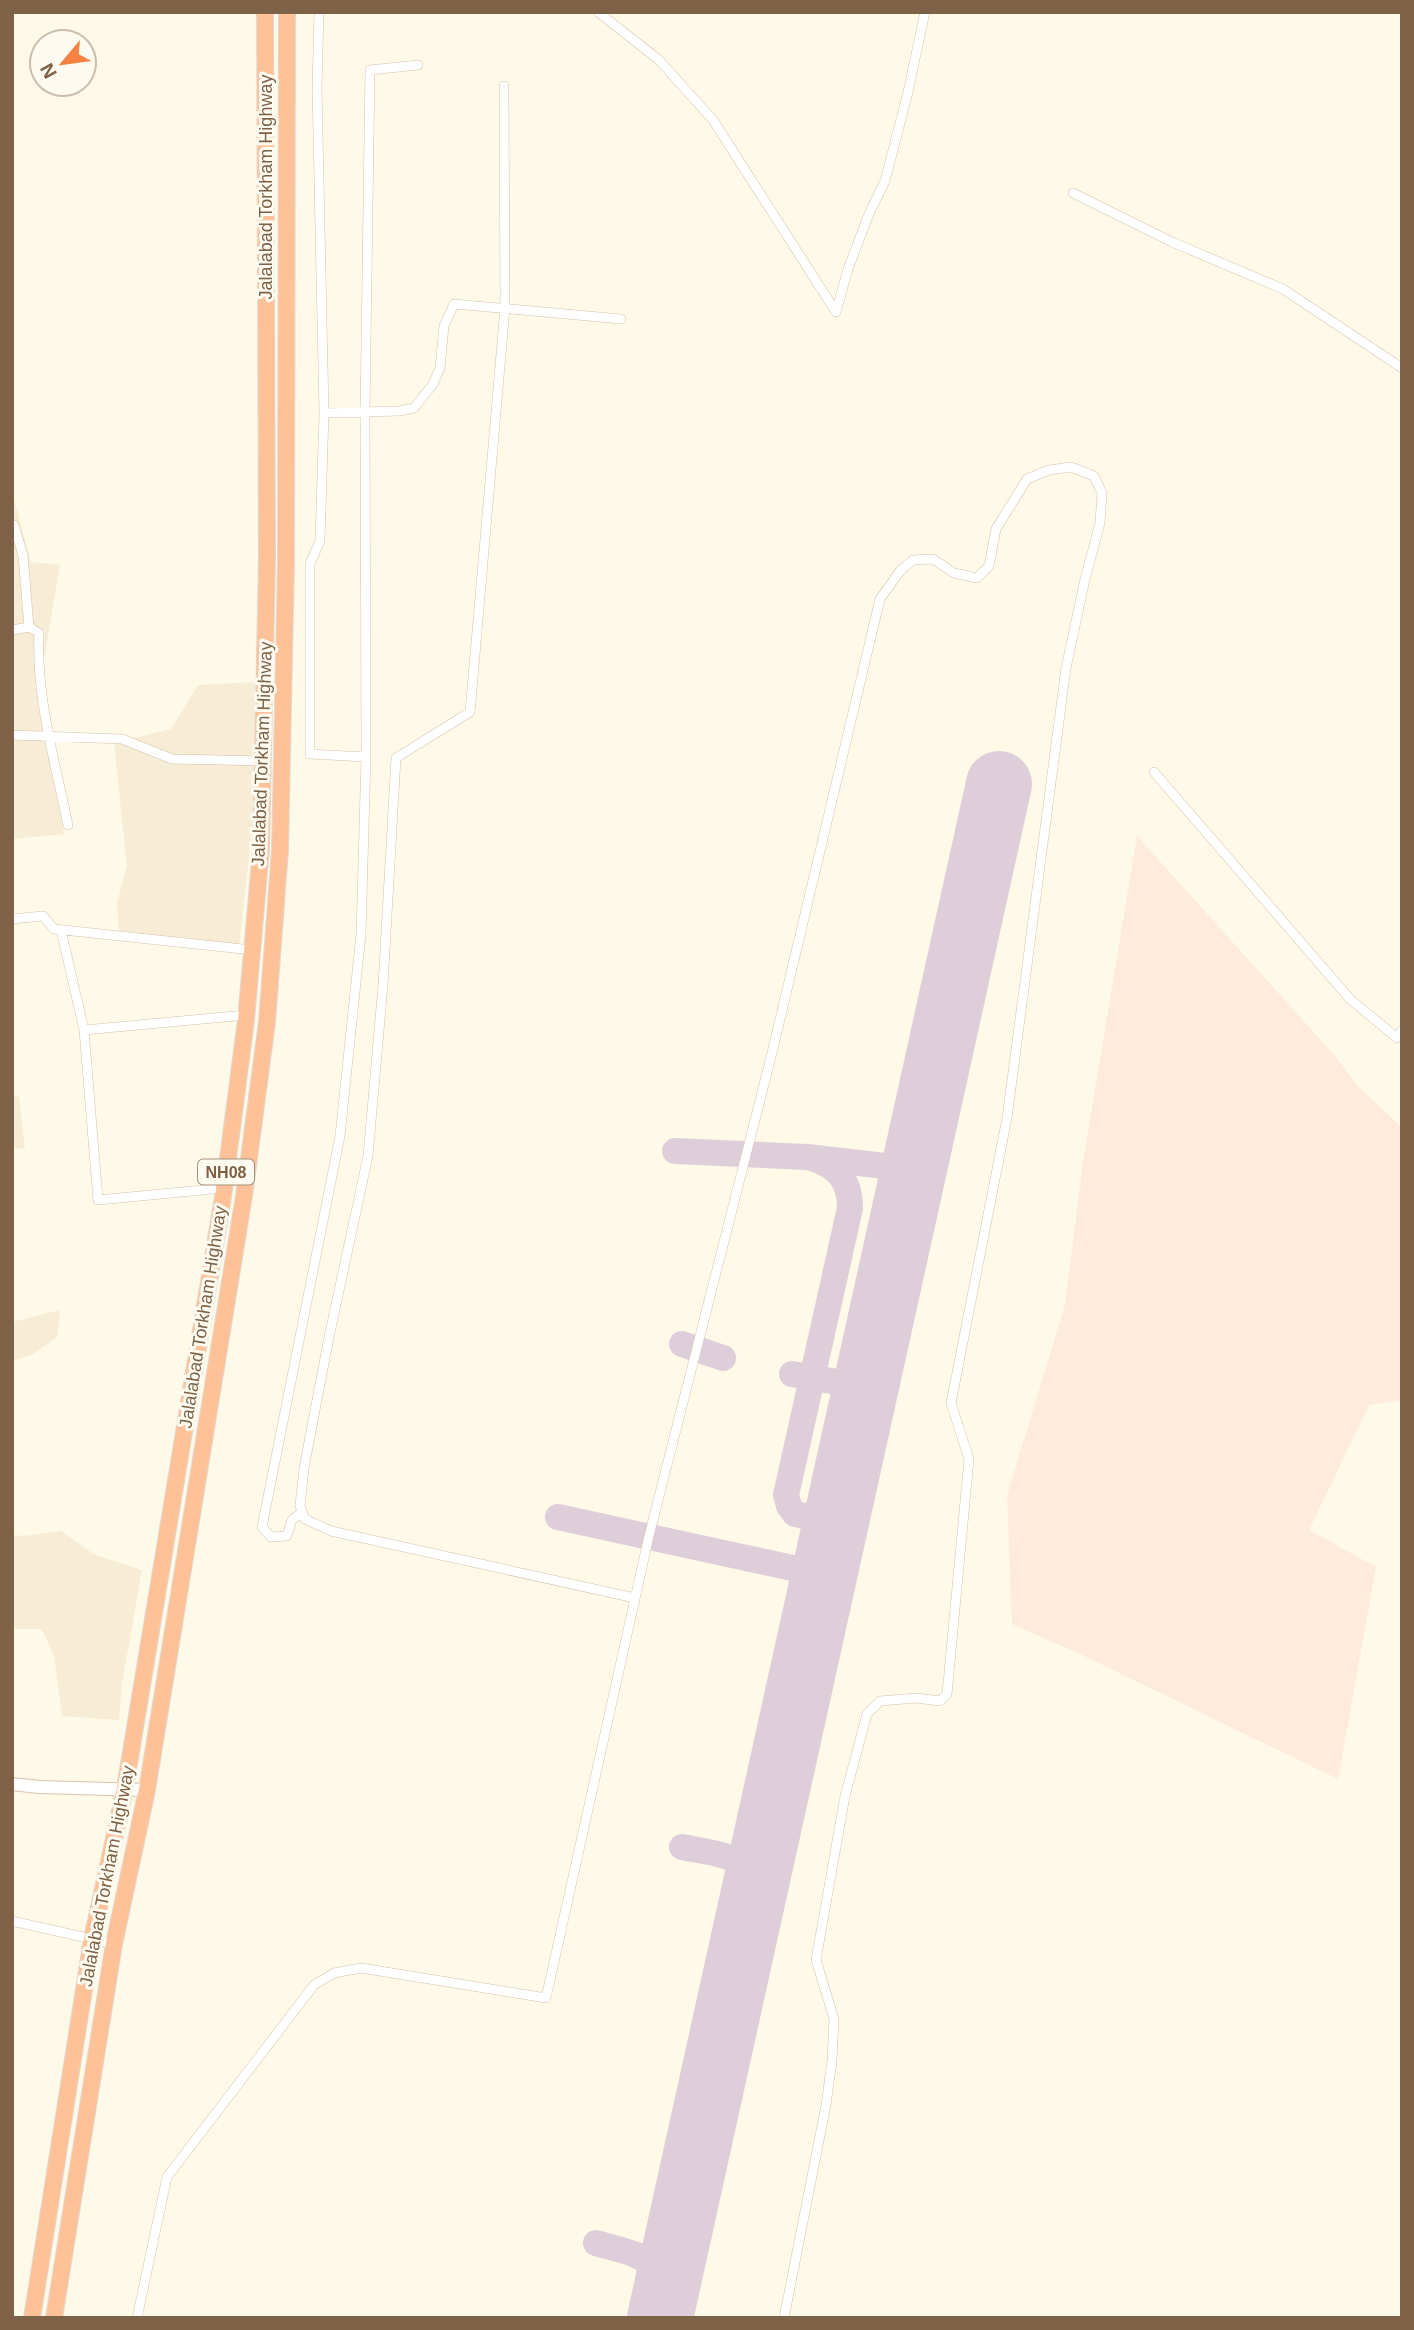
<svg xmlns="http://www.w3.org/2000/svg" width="1414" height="2330" font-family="Arial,sans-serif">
<rect width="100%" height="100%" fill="#fff9e8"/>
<path fill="#f7ecd5" d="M 12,492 L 31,562 L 60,565 L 42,672 L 60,793 L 64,834 L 12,839 Z
M 256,682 L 254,812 L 239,946 L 119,933 L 117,903 L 127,866 L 114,743 L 171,729 L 198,685 Z
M 12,1095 L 19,1097 L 25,1149 L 12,1148 Z
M 60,1310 L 57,1337 L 32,1355 L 12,1361 L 12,1322 Z
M 61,1531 L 95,1555 L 142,1570 L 122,1683 L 119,1720 L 62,1716 L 54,1656 L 42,1629 L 12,1629 L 12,1535 L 24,1536 Z"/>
<path fill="#ffebdb" d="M 1137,836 L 1335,1056 L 1357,1085 L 1398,1124 L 1402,1130 L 1402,1400 L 1369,1405 L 1309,1530 L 1376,1567 L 1338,1779 L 1078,1653 L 1012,1624 L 1007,1496 L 1065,1305 L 1083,1162 Z"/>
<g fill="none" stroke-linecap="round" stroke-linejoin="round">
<path stroke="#deceda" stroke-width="26" d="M 675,1151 L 807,1157 L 902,1168 L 907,1172 L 912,1181
M 807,1157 C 835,1164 850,1178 850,1208 L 786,1495 L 789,1506 L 795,1514 L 836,1522
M 897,1167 L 909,1163 L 920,1149
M 682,1344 L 723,1358
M 792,1374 L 854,1385 L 864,1401
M 854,1385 L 866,1377 L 872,1363
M 558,1517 L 806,1571 C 819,1578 820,1586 819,1600
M 806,1571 C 821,1572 825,1565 831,1552
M 682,1847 C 703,1852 743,1853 751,1877 C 754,1886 752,1896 752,1905
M 732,1858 C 764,1853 763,1837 772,1810
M 596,2243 C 644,2257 660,2254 662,2311
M 642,2257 C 671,2248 673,2237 683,2211"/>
<path stroke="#deceda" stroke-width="66" d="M 660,2318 L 999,784"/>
<g stroke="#d3c2ab" stroke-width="10">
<path id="street" d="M 319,12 L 317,88 L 324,413 L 399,411 L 414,408 L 433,384 L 440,368 L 444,326 L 454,304 L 621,319
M 598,12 L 659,60 L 713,120 L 836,312 L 848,269 L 869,214 L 885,181 L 908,92 L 925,12
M 504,86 L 505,308 L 470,712 L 396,758 L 383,985 L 368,1156 L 329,1337 L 304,1468 L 300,1506 L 305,1519 L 331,1531 L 635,1598
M 1073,193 L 1172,242 L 1283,289 L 1402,368
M 14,525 L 23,555 L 29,627 L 39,633 C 36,698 55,761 68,825
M 12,630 L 29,627
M 12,735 L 122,739 L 172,759 L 262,761
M 366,757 L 365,412 L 370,70 L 418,65
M 1154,772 L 1350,999 L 1397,1038 L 1402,1030
M 12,919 L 43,916 L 54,929 L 252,950
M 61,930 L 84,1030 L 98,1200 L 224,1188
M 84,1030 L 246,1015
M 302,1512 L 292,1520 L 287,1536 L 271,1537 L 262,1527 L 340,1136 L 361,934 L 366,757 L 310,754 L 310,564 L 320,541 L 324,413
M 12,1921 L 114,1944
M 137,2318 L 167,2177 L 314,1985 L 334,1973 L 361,1968 L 546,1998 L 649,1536 L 771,1057 L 880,599 L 900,571 L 913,560 L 933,559 L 954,573 L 977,578 L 989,566 L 996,529 L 1027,479 L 1049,470 L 1071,467 L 1094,476 L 1102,493 L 1100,523 L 1085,579 L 1066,668 L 1007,1118 L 951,1403 L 969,1459 L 947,1694 L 940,1701 L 916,1698 L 880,1701 L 867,1714 L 845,1796 L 816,1960 L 834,2019 L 832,2061 L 826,2105 L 784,2318"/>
</g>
<g stroke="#d7c3a8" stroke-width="14">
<path id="secondary" d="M 12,1784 L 39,1787 L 147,1790"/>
</g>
<g stroke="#e0d9d3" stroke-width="18">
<path id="highway" d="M 32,2318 L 92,1939 L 125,1788 L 223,1197 L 246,1020 L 261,849 L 267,559 L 265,12
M 54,2318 L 114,1944 L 147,1790 L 244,1196 L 267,1022 L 280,850 L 286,561 L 287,12"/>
</g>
<use href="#street" stroke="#fff" stroke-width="9"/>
<use href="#secondary" stroke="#fff" stroke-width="12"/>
<use href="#highway" stroke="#ffc298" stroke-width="16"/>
</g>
<g text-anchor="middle" stroke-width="6" stroke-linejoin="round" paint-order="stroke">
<rect fill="#fffbf0" stroke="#a4907a" stroke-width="2" x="198" y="1159.5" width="56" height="25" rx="5"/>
<g font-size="16" font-weight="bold" fill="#7d6248">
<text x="226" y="1178">NH08</text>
</g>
<g font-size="18" fill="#7d6248" stroke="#fffbf0">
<text transform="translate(266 187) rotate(-90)" y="6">Jalalabad Torkham Highway</text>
<text transform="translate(262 754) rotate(-88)" y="6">Jalalabad Torkham Highway</text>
<text transform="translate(203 1317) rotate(-81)" y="6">Jalalabad Torkham Highway</text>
<text transform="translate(107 1876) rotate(-79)" y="6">Jalalabad Torkham Highway</text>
</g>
</g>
<rect width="1414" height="2330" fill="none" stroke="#7d6248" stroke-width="28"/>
<g transform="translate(63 63) rotate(241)"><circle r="33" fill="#fffbf0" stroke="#cbbead" stroke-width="2"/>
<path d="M0-5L12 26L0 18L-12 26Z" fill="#f58240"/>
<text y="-10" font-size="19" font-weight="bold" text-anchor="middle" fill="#7d6248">N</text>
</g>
</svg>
